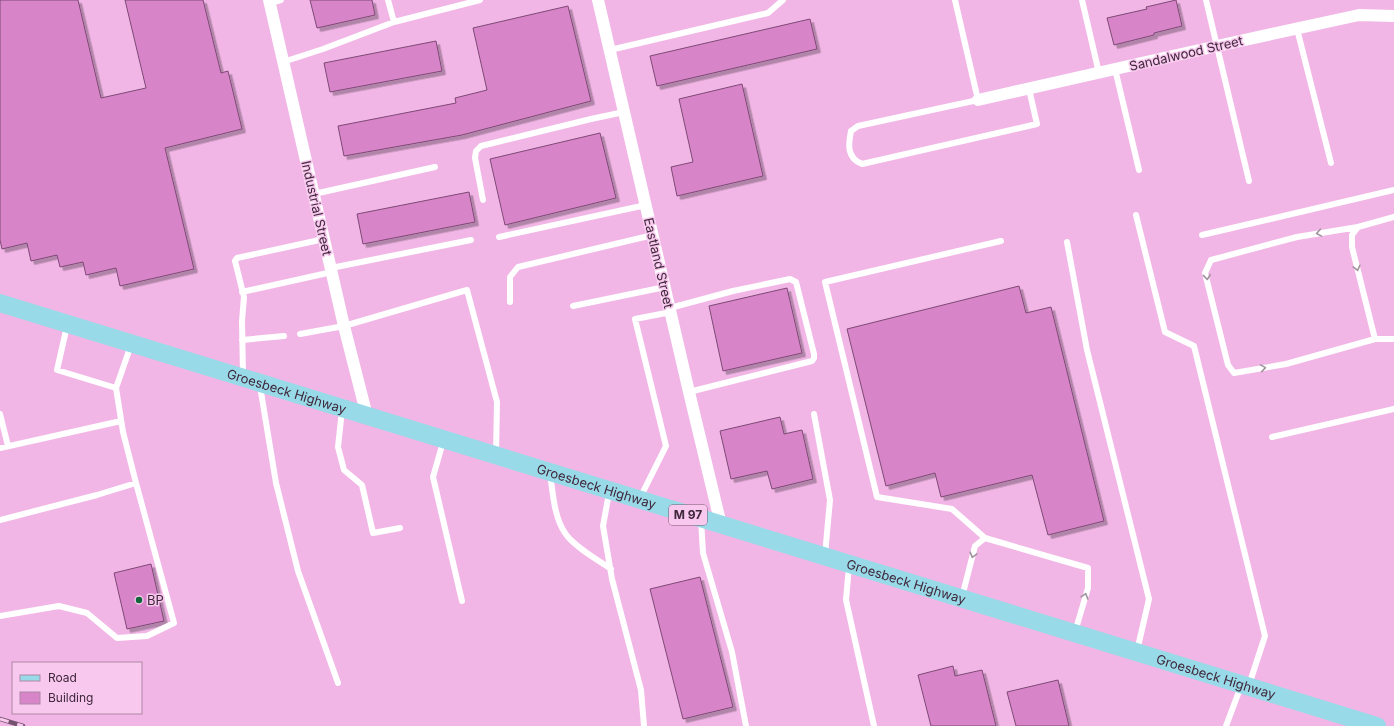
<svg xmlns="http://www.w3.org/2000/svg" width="1394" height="726" font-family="Inter,sans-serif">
<defs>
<filter id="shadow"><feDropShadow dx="3.5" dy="3.5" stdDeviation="0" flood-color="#0004"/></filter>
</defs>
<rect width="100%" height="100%" fill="#f2b6e6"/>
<path fill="#d884c9" stroke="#7d4974" filter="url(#shadow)" d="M 0,0 L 78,0 L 101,98 L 146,88 L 125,0 L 203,0 L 221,73 L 228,71 L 242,129 L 165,148 L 194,269 L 120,286 L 116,268 L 86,275 L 83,262 L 60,267 L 57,255 L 31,261 L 27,243 L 2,249 L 0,240 Z
M 310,0 L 372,0 L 375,15 L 317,28 Z
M 1176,0 L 1182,26 L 1154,33 L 1154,35 L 1114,45 L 1107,18 L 1147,9 L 1146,7 Z
M 568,6 L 591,101 L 462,135 L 344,156 L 338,126 L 456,103 L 455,98 L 487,90 L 473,28 Z
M 810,19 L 817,49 L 657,86 L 650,56 Z
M 436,41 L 442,71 L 330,92 L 324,63 Z
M 742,84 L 763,176 L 677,196 L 671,167 L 693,162 L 679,99 Z
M 600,133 L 616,198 L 505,225 L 490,159 Z
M 469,192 L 475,222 L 363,244 L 357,214 Z
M 1019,286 L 1026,313 L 1051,307 L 1104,521 L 1048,535 L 1032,475 L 941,497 L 935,473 L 886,486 L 847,329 Z
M 787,288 L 802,353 L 723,371 L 709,306 Z
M 780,417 L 784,434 L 802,430 L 813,479 L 772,489 L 767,471 L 731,479 L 720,431 Z
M 151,564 L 164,621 L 127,629 L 114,573 Z
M 700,577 L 733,707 L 683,719 L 650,589 Z
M 953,666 L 955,676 L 982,670 L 996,726 L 931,726 L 918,675 Z
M 1058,680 L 1069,726 L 1016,726 L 1007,692 Z"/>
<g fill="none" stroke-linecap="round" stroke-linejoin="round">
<path stroke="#fff" stroke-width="6" d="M 388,0 L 394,22
M 955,0 L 978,100 L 858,126 L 851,131 C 848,145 847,158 862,164 L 1037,124 L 1029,89
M 1082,0 L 1099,73
M 1206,0 L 1249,181
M 270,3 L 281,0
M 1297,29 L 1331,163
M 610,50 L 768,13 L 783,0
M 283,62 L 323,49 L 394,22 L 480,0
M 1115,69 L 1139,170
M 314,194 L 435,167
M 483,200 L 475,158 L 476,151 L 481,146 L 591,119 L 624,112
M 1136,215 L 1165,332 L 1194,346 L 1265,636 L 1249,685
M 1394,217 L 1358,227 L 1352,235 L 1352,247 L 1375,339 L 1394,339
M 1358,227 L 1297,237 L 1211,260 L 1205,273 L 1228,365 L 1234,373 L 1286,364 L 1375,339
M 1202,235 L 1394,190
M 499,237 L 646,205
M 1067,242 L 1087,350 L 1149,599 L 1137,651
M 331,268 L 471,240
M 242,292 L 332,272
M 510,302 L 510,277 L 518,267 L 653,235
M 573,306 L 665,287
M 670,308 L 733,291 L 790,279 L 796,282 L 814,354 L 814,358 L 812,361 L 689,392
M 67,326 L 57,370 L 116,388
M 300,334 L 344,326 L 467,290 L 497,402 L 496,454
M 242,340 L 284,336
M 243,376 L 242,321 L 244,297 L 235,261 L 237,258 L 324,239
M 260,386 L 276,483 L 298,571 L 338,683
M 342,410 L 338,447 L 344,470 L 362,485 L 373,533 L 400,528
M 0,414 L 8,446
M 814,414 L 830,500 L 825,555
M 1272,437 L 1394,409
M 443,442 L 433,477 L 462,601
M 0,448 L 121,421
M 550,474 C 553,493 554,517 565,533 C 573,546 598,560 611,569
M 609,493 L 603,526 L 612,579 L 641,690 L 644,726
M 640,498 L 666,446 L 635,319 L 671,312
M 0,520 L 97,495 L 136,483 L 123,432 L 116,388 L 131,345
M 701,520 L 703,553 L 732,652 L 746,726
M 985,538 L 952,509 L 877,497 L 825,282 L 1001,241
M 849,566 L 846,600 L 874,726
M 962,597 L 975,546 L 985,538 L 1088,568 L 1088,588 L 1075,632
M 0,616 L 59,606 L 87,613 L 117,638 L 147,636 L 174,623 L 136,483
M 1226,726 L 1241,686"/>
<path stroke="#fff" stroke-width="12" d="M 269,0 L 344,326 L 367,416
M 598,0 L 689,392 L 721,525
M 978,100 L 1217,46 L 1359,15 L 1394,16"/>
<path stroke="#99dae8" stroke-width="18" id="s1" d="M 0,303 L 1377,726"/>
<g stroke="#75536f" stroke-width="4.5">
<path id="rail" d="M 0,719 L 23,726"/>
</g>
<use href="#rail" stroke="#f8c8ee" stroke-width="3" stroke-dasharray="9" stroke-linecap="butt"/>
</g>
<defs><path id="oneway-chevron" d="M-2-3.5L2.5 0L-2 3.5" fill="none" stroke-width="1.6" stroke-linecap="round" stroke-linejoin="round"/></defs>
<g stroke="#9f949d">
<use href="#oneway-chevron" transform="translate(1319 233) rotate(170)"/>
<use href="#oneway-chevron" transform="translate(1357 268) rotate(76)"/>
<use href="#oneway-chevron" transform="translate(1207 277) rotate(84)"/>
<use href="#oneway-chevron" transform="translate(1263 368) rotate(-9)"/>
<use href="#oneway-chevron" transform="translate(973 555) rotate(105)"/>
<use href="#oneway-chevron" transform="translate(1085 596) rotate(-73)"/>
</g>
<circle fill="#0f6638" stroke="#f8c8ee" stroke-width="1.5" cx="139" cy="600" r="4"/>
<g text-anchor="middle" stroke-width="3" stroke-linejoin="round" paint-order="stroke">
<rect fill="#f8c8ee" stroke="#765871" stroke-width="1" x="669" y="505" width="38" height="20" rx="3"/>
<g font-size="12" font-weight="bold" fill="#3f283b">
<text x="688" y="519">M 97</text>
</g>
<g font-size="13" fill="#3f283b" stroke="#f8c8ee">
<text transform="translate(1186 53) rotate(-13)" y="5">Sandalwood Street</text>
<text transform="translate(317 208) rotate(77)" y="5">Industrial Street</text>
<text transform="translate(659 263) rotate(77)" y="5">Eastland Street</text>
<text dy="5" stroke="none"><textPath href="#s1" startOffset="300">Groesbeck Highway</textPath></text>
<text dy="5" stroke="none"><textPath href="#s1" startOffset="624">Groesbeck Highway</textPath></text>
<text dy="5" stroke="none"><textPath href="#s1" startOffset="948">Groesbeck Highway</textPath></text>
<text dy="5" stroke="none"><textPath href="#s1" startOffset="1272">Groesbeck Highway</textPath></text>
</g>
<g font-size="13" fill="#3f283b" stroke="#f8c8ee" text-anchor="start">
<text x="147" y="605">BP</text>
</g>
</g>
<rect x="12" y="662" width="130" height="52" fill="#f8c8ee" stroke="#ae88a6"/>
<rect x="20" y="675" width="20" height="6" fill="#99dae8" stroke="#ae88a6"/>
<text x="48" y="682" font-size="12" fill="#3f283b">Road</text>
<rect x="20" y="692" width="20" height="12" fill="#d884c9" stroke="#ae88a6"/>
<text x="48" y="702" font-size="12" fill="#3f283b">Building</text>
</svg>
